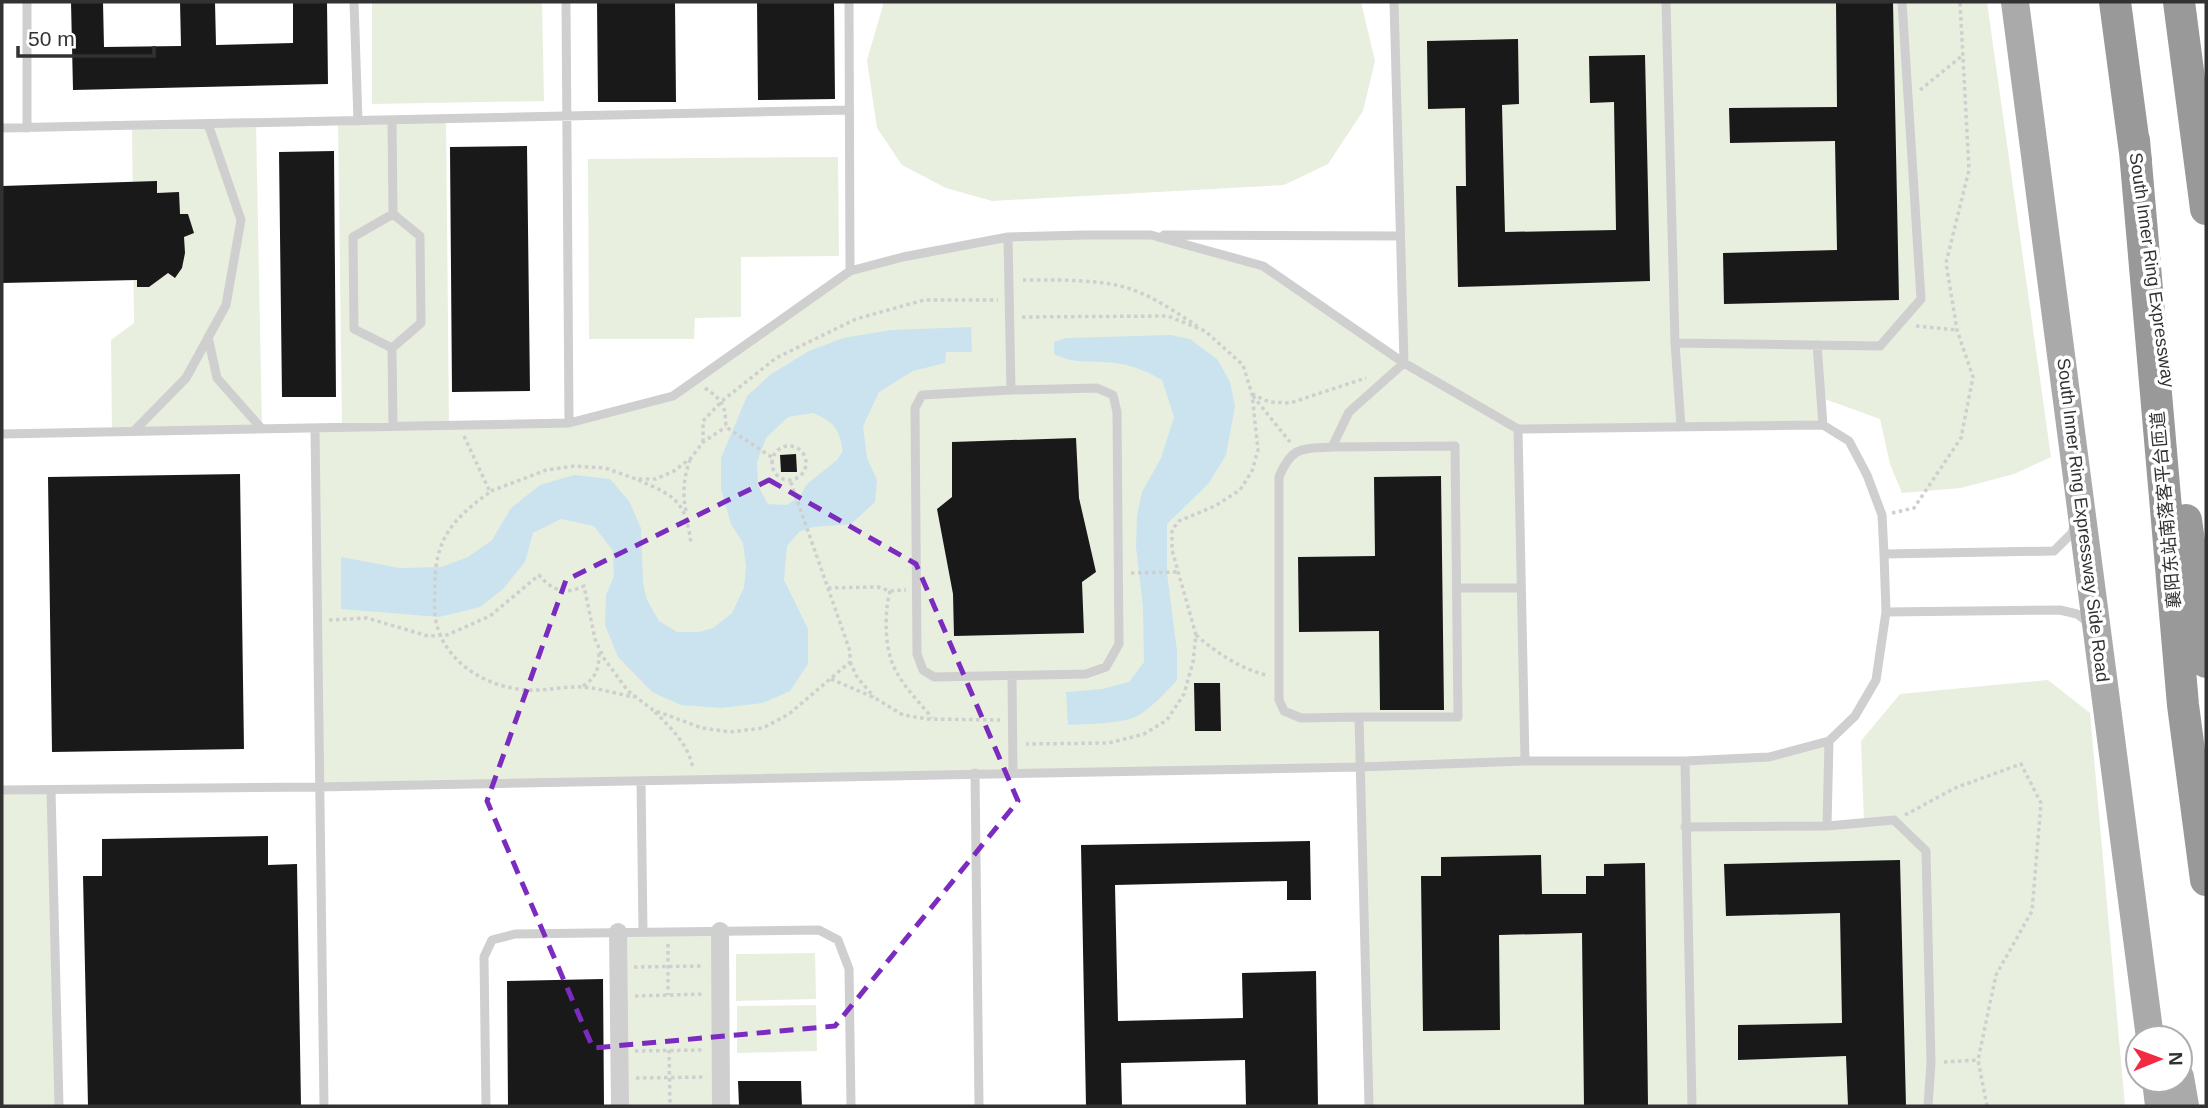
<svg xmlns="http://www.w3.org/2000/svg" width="2208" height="1108" font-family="Helvetica,'Noto Sans SC',sans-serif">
<rect width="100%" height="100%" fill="#fff"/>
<path fill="#e8efdf" d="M 372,2 L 542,2 L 544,101 L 372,104 Z
M 884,2 L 1361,2 L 1375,61 L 1363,111 L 1328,164 L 1284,185 L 992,201 L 946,188 L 902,165 L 877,128 L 867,60 Z
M 1394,2 L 1987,2 L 2051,457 L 2014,474 L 1961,488 L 1902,493 L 1890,464 L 1880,419 L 1822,398 L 1823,425 L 1518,429 L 1525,760 L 1769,757 L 1829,741 L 1827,825 L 1864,822 L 1861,741 L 1900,694 L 2048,680 L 2090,713 L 2125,1106 L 1369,1106 L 1360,767 L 318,787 L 315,428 L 342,427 L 338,121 L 446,119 L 449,425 L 569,423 L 673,396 L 850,271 L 1008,237 L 1151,235 L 1262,266 L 1403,363 Z
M 256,123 L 262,429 L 112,433 L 111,340 L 134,323 L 132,125 Z
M 838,157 L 839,256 L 741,257 L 741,317 L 695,318 L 694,339 L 589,339 L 588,159 Z
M 2,790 L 51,790 L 59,1106 L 2,1106 Z
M 720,931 L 721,1106 L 620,1106 L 618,932 Z
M 815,953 L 816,999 L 736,1001 L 736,954 Z
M 816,1005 L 817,1051 L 737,1053 L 737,1006 Z"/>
<path fill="#cbe3ef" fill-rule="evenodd" d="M 971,327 L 972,352 L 946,352 L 945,363 L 913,371 L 879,392 L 863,426 L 867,458 L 877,480 L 875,502 L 851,524 L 813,527 L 799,532 L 787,546 L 784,580 L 808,629 L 808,664 L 790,691 L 763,703 L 721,708 L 681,705 L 652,692 L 618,657 L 605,625 L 606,595 L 614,576 L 613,551 L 594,526 L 561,519 L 533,533 L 525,562 L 503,589 L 480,607 L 439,617 L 341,609 L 341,557 L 400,568 L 441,567 L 468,557 L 492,540 L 511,508 L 540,485 L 574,475 L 610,479 L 629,501 L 641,528 L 643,583 L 647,600 L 659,621 L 677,632 L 699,632 L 713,628 L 732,613 L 744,588 L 746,566 L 743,543 L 731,524 L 721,489 L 721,458 L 747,396 L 771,374 L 809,351 L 843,338 L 891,330 ZM 813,413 C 834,422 839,428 843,451 L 837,460 L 807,484 L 800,496 L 787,505 L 768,504 L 758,486 L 757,462 L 766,438 L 788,417 Z
M 1171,335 L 1190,339 L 1218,360 L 1230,382 L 1235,406 L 1226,455 L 1209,483 L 1167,524 L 1167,573 L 1177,651 L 1177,680 C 1167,691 1149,711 1135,717 C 1120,724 1085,724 1068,725 L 1066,692 L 1102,689 L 1129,682 L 1144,662 L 1143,608 L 1136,547 L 1137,515 L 1142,492 L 1161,458 L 1174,417 L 1162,380 C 1146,371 1132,365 1115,363 C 1091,360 1077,365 1054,354 L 1054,342 L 1066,338 Z"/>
<path fill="#191919" d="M 71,2 L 103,2 L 104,47 L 181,46 L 180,2 L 215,2 L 216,45 L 293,43 L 293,2 L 327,2 L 328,84 L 73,90 Z
M 597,2 L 675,2 L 676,102 L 598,102 Z
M 757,2 L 834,2 L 835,99 L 758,100 Z
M 1836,2 L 1893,2 L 1899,300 L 1724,304 L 1723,253 L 1837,250 L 1835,141 L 1730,143 L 1729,108 L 1837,107 Z
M 1518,39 L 1519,104 L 1502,105 L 1505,232 L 1616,230 L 1614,102 L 1590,103 L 1589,56 L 1645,55 L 1650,281 L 1458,287 L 1456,186 L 1466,186 L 1465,108 L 1428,109 L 1427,41 Z
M 527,146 L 530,391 L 452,392 L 450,147 Z
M 334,151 L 336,397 L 282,397 L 279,152 Z
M 157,181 L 157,193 L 179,192 L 180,214 L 188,214 L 194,233 L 184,237 L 185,253 L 182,268 L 175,278 L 168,273 L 149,287 L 137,287 L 137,280 L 2,283 L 2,186 Z
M 1076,438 L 1079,498 L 1096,572 L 1082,582 L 1084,633 L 954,636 L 953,594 L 937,509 L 952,497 L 952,442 Z
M 796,454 L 797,472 L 781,472 L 780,455 Z
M 240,474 L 244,749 L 52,752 L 48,477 Z
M 1441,476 L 1444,710 L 1380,710 L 1379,631 L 1299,632 L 1298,557 L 1375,556 L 1374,477 Z
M 1194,683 L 1220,683 L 1221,731 L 1195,731 Z
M 268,836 L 268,865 L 297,864 L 301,1106 L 88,1106 L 83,876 L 102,876 L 102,839 Z
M 1310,841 L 1311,900 L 1287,900 L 1287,881 L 1115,885 L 1118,1021 L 1243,1018 L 1242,973 L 1316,971 L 1318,1106 L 1246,1106 L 1245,1060 L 1121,1063 L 1122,1106 L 1086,1106 L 1081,845 Z
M 1541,855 L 1542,894 L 1586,894 L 1586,876 L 1604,876 L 1604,864 L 1645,863 L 1648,1106 L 1584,1106 L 1582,933 L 1499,935 L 1500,1030 L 1423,1031 L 1421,876 L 1441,876 L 1441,857 Z
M 1900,860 L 1906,1106 L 1848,1106 L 1846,1056 L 1738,1060 L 1738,1025 L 1842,1023 L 1840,913 L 1726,916 L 1724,864 Z
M 603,979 L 604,1106 L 508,1106 L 507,981 Z
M 738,1081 L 801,1081 L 802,1106 L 739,1106 Z"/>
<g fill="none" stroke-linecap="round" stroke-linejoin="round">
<path stroke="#cfcfcf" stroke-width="3.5" stroke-dasharray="3.5 3.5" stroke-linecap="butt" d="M 1920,90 L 1962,56
M 1023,280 C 1052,280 1091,279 1120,286 C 1147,292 1174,311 1197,326
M 1022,317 L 1168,316 L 1205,331 L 1243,365 L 1252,394 L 1258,450 L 1252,471 L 1240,490 L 1215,506 L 1179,521 L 1172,530 L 1172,550 L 1196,635 L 1193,662 L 1184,694 L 1167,720 L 1144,734 L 1109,743 L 1026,744
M 1916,326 L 1957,330
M 705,388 C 723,401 725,404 726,427 L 773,458
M 1252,394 L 1269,402 L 1290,403 L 1366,378
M 1253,396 L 1290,442
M 464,436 L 490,492 C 452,519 434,540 435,589 C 435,597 434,607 435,616 C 441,661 486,688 528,690 C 546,691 564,686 582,687 C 599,688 617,694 634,697
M 703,442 L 703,421 L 722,401 L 776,358 L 856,319 L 924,300 L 998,300
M772 463a17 17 0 1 1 34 0a17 17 0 1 1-34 0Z
M 638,480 C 676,496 686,502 691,544
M 491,491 L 546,470 L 574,466 L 605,468 L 636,479 L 656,479 L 674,471 L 691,458 L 703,442 L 726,427
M 686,511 C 682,493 684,477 690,460
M 1892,513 L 1914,508 L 1961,438 L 1973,377 L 1957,330 L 1946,263 L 1969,170 L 1960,2
M 1131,573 L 1178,572
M 828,588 L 878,587 L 890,591 L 906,590
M 890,591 C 884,614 884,652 897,673 C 906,689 920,703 932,718
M 329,620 L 367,618 L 428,636 L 447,635 L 490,616 L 539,575 C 552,591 566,595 584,586 L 595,639 L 603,657 L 628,691 L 653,710 L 702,728 L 730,732 L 763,728 L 789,714 L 850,662 L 850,651 L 790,480
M 1196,635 C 1217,653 1239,668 1266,675
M 850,662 L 857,677 L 874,697
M 831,679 L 875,698 L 903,715 L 928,719 L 1000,720
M 583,686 C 597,677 599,668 599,652
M 655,712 C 671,728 688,744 693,768
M 1905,815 L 1955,788 L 2021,764 L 2041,803 L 2032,911 L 1996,975 L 1978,1060 L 1987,1106
M 668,944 L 668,995
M 634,967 L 704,966
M 635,996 L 704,994
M 669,1050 L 670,1106
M 635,1051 L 705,1050
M 1944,1062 L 1978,1060
M 636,1078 L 705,1077"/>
<path stroke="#cfcfcf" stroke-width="9" d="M 354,2 L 358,121
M 566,2 L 569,423
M 849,2 L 850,271
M 1666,2 L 1675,343
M 392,120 L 393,214
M 2,128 L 849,110
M 27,128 L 27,2
M 393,214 L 420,236 L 421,323 L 392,348 L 354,329 L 353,237 Z
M 1164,235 L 1400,236
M 1008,237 L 1011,390 L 1097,388 L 1113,395 L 1117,412 L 1119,644 L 1106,667 L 1086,674 L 934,677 L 923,670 L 917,654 L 915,408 L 922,395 L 1011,390
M 208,337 L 217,378 L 262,429
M 1817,345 L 1823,425
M 392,348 L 393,426
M 1681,427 L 1675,343 L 1880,346 L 1921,299 L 1902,2
M 315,428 L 324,1106
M 1518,429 L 1525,761
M 134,431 L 186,378 L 226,305 L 241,220 L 208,124
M 2,434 L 569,423 L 673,396 L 850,271 L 903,257 L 1008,237 L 1086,235 L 1151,235 L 1263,266 L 1404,363 L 1518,429 L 1823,425 L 1849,441 L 1867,475 L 1882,515 L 1884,554 L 2054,551 L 2072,533 L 2074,526
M 1332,447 L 1455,446 L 1458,717 L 1359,717
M 1884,554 L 1886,612
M 1457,588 L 1521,588
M 1012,676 L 1013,773
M 1685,761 L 1692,1106
M 975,773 L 979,1106
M 641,781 L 643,932
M 2,790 L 318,787 L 1360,767 L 1525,761 L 1685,761 L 1769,757 L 1829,741 L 1855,716 L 1876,680 L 1886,612 L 2060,610 L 2077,614 L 2089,623
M 51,790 L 59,1106
M 1827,826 L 1829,741
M 1685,827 L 1827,826 L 1894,820 L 1926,851 L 1931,1063 L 1928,1106
M 486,1106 L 484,957 L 492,940 L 515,934 L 819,930 L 838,940 L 849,969 L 851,1106
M 1369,1106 L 1359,717 L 1301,718 L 1284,711 L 1279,700 L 1279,477 C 1292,446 1301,449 1332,447 L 1349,412 L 1404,363 L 1394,2"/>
<path stroke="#cfcfcf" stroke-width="18" d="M 720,931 L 721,1106
M 618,932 L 620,1106"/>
<path stroke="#aaa" stroke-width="28" d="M 2015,2 L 2150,1038
M 2180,1077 L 2185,1106
M 2156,1080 L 2159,1106"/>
<path stroke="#999" stroke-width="32" d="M 2115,2 L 2136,160
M 2179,2 L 2206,209
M 2134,140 L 2183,705 L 2206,880
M 2186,520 L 2206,662"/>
</g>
<path fill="none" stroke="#7b2cbf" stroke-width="5" stroke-dasharray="14 9" stroke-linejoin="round" d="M 769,480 L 916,564 L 1018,801 L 835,1026 L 593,1048 L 487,801 L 566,580 Z"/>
<g text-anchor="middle" stroke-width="7" stroke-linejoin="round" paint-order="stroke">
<g font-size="18" fill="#323232" stroke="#fff">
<text transform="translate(2152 270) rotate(82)" y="6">South Inner Ring Expressway</text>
<text transform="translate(2166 510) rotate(-95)" y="6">襄阳东站南落客平台匝道</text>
<text transform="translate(2083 520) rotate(83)" y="6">South Inner Ring Expressway Side Road</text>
</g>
</g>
<rect width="2208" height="1108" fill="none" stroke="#323232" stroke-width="7"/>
<g transform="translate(2159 1059) rotate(89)"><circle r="33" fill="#ffffff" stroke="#adadad" stroke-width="2"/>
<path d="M0-5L12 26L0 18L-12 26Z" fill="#f22b43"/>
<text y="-10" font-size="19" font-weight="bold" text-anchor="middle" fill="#323232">N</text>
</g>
<path d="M18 46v10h136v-10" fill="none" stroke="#323232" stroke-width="3.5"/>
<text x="28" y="46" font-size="21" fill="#323232" stroke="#ffffff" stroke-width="5" paint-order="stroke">50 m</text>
</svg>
